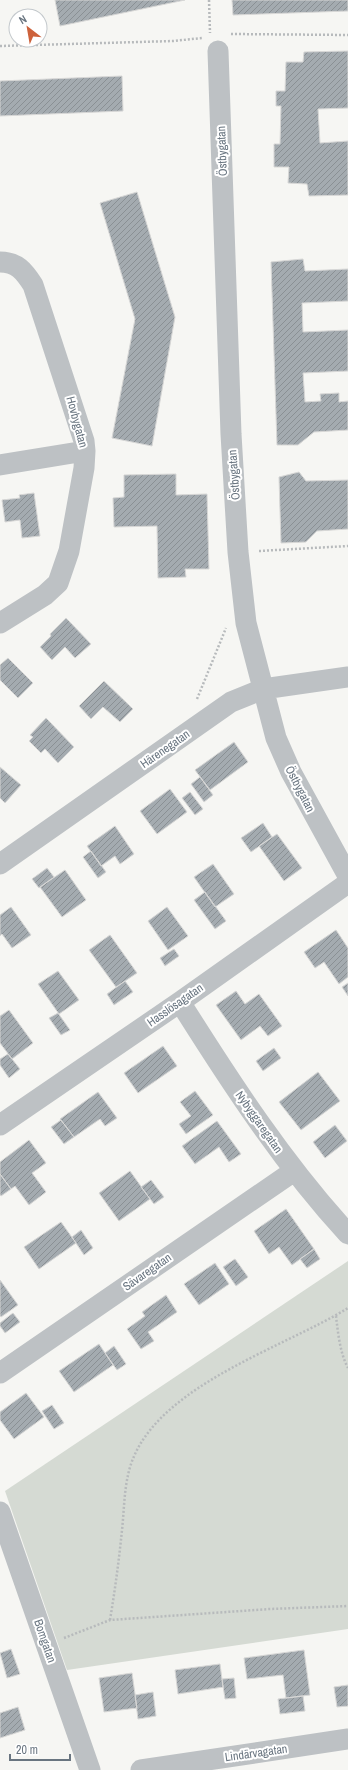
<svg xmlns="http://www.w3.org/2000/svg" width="348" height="1770" font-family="'Archivo Narrow',sans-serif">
<defs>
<pattern id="building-hatch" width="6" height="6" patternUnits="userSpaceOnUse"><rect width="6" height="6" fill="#a4abb0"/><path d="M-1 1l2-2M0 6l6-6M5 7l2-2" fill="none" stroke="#8a9094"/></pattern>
</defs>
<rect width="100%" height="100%" fill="#f6f6f3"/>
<path fill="#d5dad3" d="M 348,1261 L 348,1629 L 67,1670 L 5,1491 Z"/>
<path fill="url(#building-hatch)" stroke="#d7d7d6" d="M 55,0 L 185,0 L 60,26 Z
M 232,0 L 348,0 L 348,11 L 233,15 Z
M 348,51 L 348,108 L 318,109 L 320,143 L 348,141 L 348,195 L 309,196 L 307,184 L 288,183 L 289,167 L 274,167 L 274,144 L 280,144 L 281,106 L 276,106 L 276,91 L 285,91 L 286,62 L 303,62 L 304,52 Z
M 122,76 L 123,111 L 0,116 L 0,81 Z
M 137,192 L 175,317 L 152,446 L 112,438 L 135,319 L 100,203 Z
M 303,259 L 305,271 L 348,269 L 348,301 L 302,303 L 303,332 L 348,330 L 348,371 L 303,373 L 305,402 L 321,401 L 320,394 L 339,393 L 339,402 L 348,401 L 348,430 L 314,432 L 298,445 L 277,445 L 271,262 Z
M 299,472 L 306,481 L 348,480 L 348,529 L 317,531 L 306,542 L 281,543 L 279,477 Z
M 176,474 L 176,495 L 207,494 L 209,569 L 185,569 L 186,577 L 158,578 L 157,526 L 114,527 L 113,498 L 124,497 L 124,475 Z
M 34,493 L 40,536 L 22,538 L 20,520 L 5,522 L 2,500 L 20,498 L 19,495 Z
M 66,618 L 91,644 L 75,658 L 65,647 L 52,660 L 40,647 L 51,636 L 50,634 Z
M 8,658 L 33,683 L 18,698 L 0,680 L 0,665 Z
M 104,681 L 133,709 L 120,722 L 103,707 L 91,719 L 79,706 Z
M 46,718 L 74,747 L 58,763 L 45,749 L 41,753 L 29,741 L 33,737 L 30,735 Z
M 234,742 L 248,762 L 210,790 L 195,770 Z
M 0,767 L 21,785 L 5,803 L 0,798 Z
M 200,777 L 213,795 L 204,802 L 191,784 Z
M 170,789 L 187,812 L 157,834 L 140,811 Z
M 190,792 L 203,809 L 195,815 L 182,798 Z
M 263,823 L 272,837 L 251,852 L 241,838 Z
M 115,826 L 134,854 L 120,864 L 115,856 L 101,866 L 87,846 Z
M 277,834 L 302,868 L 284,881 L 259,846 Z
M 91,851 L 106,872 L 98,878 L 83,857 Z
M 213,864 L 234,894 L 215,907 L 194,877 Z
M 47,868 L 54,877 L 39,888 L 32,879 Z
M 65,870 L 86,900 L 62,917 L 40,887 Z
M 205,892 L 226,921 L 215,929 L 194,900 Z
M 11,907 L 31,935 L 12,948 L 2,934 L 0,936 L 0,915 Z
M 167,907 L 188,936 L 168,950 L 148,921 Z
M 336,930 L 348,948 L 348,977 L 339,984 L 324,962 L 315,968 L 304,952 Z
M 110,935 L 137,973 L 116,987 L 89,950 Z
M 174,949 L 179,956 L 165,966 L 160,958 Z
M 58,971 L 79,1000 L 59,1014 L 38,984 Z
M 125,981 L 133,992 L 114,1005 L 107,994 Z
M 348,983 L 348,996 L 342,987 Z
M 236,991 L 245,1004 L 259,994 L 282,1026 L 268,1036 L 260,1026 L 241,1040 L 216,1005 Z
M 9,1010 L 33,1043 L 12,1059 L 0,1043 L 0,1016 Z
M 58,1013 L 70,1030 L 61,1035 L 49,1018 Z
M 163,1046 L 177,1066 L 138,1093 L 124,1073 Z
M 274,1048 L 281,1058 L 263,1071 L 256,1061 Z
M 8,1054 L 20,1069 L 9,1078 L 0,1065 L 0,1059 Z
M 318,1072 L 340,1101 L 301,1130 L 279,1102 Z
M 195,1091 L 213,1115 L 186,1134 L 179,1124 L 191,1116 L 180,1102 Z
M 98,1092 L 117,1118 L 105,1126 L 100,1119 L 74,1137 L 60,1119 Z
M 61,1120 L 74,1137 L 64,1144 L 51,1127 Z
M 217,1121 L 241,1154 L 229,1162 L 219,1147 L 195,1164 L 182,1146 Z
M 335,1125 L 347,1141 L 325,1158 L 313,1142 Z
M 29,1140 L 46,1163 L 32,1173 L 46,1192 L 29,1205 L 15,1186 L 11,1189 L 0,1174 L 0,1162 Z
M 130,1171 L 150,1199 L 119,1221 L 99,1193 Z
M 0,1174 L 11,1189 L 1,1196 L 0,1195 Z
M 151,1180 L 164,1197 L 154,1204 L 141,1187 Z
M 286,1209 L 314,1249 L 292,1265 L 279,1247 L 269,1254 L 254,1231 Z
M 61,1222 L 76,1243 L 39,1269 L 24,1247 Z
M 81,1230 L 93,1248 L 84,1255 L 72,1237 Z
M 314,1249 L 320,1259 L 307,1268 L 300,1259 Z
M 235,1259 L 248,1277 L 236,1286 L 223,1267 Z
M 215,1263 L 229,1284 L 199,1305 L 184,1284 Z
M 0,1280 L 18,1305 L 1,1317 L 0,1316 Z
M 166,1295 L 177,1312 L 148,1332 L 154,1341 L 141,1349 L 127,1329 L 145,1316 L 142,1312 Z
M 13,1313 L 20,1322 L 5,1333 L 0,1326 L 0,1323 Z
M 99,1344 L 113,1365 L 74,1392 L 59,1371 Z
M 114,1346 L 126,1364 L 117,1370 L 105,1353 Z
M 26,1393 L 44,1417 L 14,1439 L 0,1420 L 0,1412 Z
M 52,1405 L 64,1423 L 54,1429 L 42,1411 Z
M 11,1649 L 20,1674 L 7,1678 L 0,1653 Z
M 304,1650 L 310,1695 L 286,1698 L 283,1675 L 247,1679 L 244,1658 Z
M 220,1664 L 223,1687 L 178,1694 L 175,1670 Z
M 132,1673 L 137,1708 L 104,1712 L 99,1678 Z
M 234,1678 L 236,1698 L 225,1699 L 222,1679 Z
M 348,1685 L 348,1706 L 337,1707 L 334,1687 Z
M 153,1692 L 156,1716 L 138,1719 L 135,1695 Z
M 303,1696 L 305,1711 L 280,1714 L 278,1699 Z
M 18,1707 L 25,1730 L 0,1738 L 0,1713 Z"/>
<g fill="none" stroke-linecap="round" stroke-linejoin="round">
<path stroke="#b7babc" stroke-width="2.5" stroke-dasharray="2 2" stroke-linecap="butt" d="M 209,0 L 210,33
M 231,34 L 348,35
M 0,46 L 173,41 L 202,38
M 259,551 L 348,546
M 197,699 L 226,628
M 336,1316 C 338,1333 340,1353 348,1368
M 110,1620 C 115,1590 119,1560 122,1530 C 124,1512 124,1493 128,1475 C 146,1389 280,1350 348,1308
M 64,1638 L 110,1620 L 270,1609 L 348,1606"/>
<path stroke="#bdc1c4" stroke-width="21" d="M 218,51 L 231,434 L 238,552 L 246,623 L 276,738 L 291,772 L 348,876
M 0,262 C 17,262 24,271 33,285 L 84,441 L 85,451 L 84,468 L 69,551 L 58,583 L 45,595 L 0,623
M 0,465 L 85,451
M 0,864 L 231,702 L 263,689 L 348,677
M 180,1002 C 231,1083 283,1163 348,1234
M 0,1125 L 180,1002 L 348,883
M 0,1373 L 294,1171
M 0,1512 L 90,1770
M 141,1770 L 348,1739"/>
</g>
<g text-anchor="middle" stroke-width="4" stroke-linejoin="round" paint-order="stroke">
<g font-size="12" fill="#697580" stroke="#fff">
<text transform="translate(222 151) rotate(-92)" y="4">Östbygatan</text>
<text transform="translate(77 422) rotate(75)" y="4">Hovbygatan</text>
<text transform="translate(234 475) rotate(-94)" y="4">Östbygatan</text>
<text transform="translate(165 749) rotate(-35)" y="4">Härenegatan</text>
<text transform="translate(300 789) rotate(63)" y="4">Östbygatan</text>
<text transform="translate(175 1005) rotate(-35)" y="4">Hasslösagatan</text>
<text transform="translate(259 1122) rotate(55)" y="4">Nybyggaregatan</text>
<text transform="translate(147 1272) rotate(-35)" y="4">Sävaregatan</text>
<text transform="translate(45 1641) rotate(71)" y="4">Bomgatan</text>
<text transform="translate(256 1753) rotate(-8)" y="4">Lindärvagatan</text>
</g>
</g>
<g transform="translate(28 28) rotate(329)"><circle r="19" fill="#ffffff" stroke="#c3c8cc"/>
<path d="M0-3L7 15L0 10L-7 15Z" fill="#cd623c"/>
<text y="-6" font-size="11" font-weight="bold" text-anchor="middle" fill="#697580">N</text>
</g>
<path d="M10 1754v6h60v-6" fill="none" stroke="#697580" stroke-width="2"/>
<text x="16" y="1754" font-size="12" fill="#697580" stroke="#ffffff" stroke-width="3" paint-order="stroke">20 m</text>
</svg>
